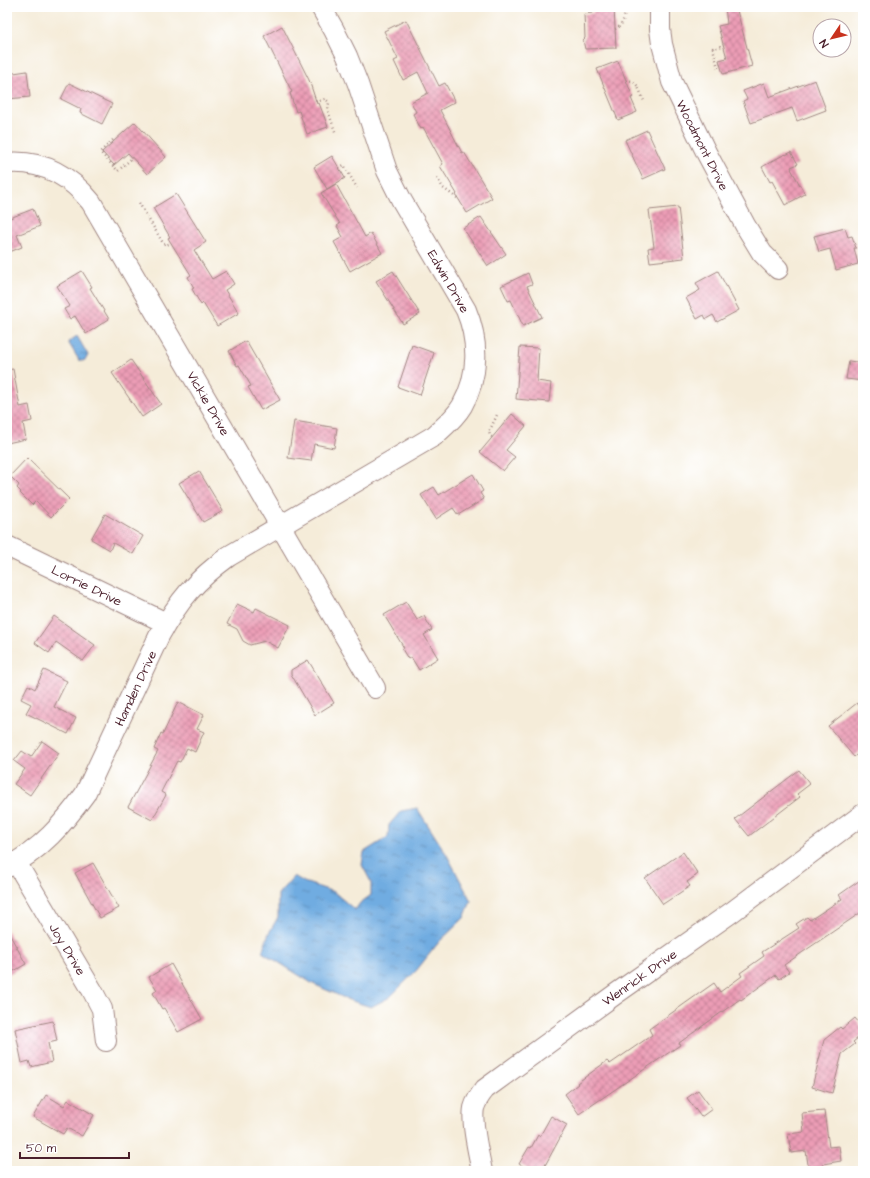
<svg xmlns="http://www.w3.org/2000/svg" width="870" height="1178" font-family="'Architects Daughter',sans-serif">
<defs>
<pattern id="water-ripples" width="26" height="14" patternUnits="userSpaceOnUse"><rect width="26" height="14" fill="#70ace1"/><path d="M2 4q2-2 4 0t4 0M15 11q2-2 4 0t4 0" fill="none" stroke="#5e8bb7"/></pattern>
<pattern id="building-cross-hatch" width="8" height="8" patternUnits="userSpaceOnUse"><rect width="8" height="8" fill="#ec9db6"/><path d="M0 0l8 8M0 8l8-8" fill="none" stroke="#c17f94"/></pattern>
</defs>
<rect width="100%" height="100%" fill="#fff"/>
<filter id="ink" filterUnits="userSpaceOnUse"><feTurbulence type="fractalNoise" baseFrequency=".025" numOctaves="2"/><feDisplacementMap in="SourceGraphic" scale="8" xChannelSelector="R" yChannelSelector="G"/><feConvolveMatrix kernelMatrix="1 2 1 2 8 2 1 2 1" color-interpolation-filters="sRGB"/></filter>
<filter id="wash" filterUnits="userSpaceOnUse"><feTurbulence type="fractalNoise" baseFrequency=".012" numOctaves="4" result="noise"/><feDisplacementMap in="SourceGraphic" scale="16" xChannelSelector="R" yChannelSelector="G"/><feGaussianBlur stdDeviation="0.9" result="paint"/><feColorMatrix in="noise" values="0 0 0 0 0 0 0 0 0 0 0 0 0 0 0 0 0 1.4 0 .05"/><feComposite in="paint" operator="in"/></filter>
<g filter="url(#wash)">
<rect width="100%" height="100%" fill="#f5ecd9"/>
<path fill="url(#water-ripples)" stroke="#5d6686" d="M 77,336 L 88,355 L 86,359 L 83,361 L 79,360 L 68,342 Z
M 417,808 L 447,855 L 471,901 L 464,918 L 439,942 L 416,971 L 390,997 L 371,1007 L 349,1000 L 313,984 L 262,952 L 269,933 L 278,917 L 278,894 L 294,876 L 304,882 L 334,892 L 355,910 L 360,903 L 371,895 L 371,882 L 362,865 L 364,852 L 388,837 L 389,825 L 401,811 Z"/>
<g id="blocks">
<path fill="url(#building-cross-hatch)" d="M 593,7 L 614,7 L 616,48 L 585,49 L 583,40 L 585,38 L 584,14 L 593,13 Z
M 725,7 L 736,7 L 752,66 L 723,74 L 719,60 L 727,58 L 718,26 L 727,24 Z
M 406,20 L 439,86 L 445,83 L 455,102 L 440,110 L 462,153 L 464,152 L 492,198 L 467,213 L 456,195 L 457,194 L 440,166 L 443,164 L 423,127 L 421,129 L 413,114 L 416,112 L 411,102 L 428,93 L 418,72 L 403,80 L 394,61 L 398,59 L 384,31 Z
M 282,26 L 309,80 L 317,104 L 319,103 L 328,127 L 307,134 L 299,111 L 296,112 L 290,93 L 292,92 L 264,36 Z
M 618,61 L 633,97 L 631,98 L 637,112 L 618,120 L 597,69 Z
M 27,71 L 30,97 L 7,99 L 7,74 Z
M 815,80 L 826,110 L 797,121 L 792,108 L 751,123 L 743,101 L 747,99 L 743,91 L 764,83 L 769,97 Z
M 69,83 L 112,104 L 102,124 L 80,113 L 81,109 L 61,99 Z
M 135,122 L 166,157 L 147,174 L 128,153 L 114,165 L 102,152 Z
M 647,130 L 665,169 L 643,179 L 625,140 Z
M 791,152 L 798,164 L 791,167 L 792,169 L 791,169 L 805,194 L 785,205 L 772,181 L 770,182 L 762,167 L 785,154 L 786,155 Z
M 332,156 L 345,178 L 327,189 L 314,167 Z
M 336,184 L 365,237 L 371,233 L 382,253 L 350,271 L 334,242 L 343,237 L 337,226 L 340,224 L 321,193 Z
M 176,194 L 206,242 L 194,250 L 212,279 L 226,271 L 234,284 L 225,290 L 239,313 L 217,326 L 203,303 L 201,305 L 192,289 L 194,288 L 188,277 L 191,275 L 168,238 L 170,237 L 153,208 Z
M 678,207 L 684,258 L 650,262 L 648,248 L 654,247 L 649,210 Z
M 33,209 L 40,226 L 17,235 L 22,247 L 7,253 L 7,212 L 10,218 Z
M 481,217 L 506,254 L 488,266 L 463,228 Z
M 845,228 L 848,237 L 852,236 L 856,248 L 854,248 L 858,264 L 836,270 L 830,249 L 819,252 L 814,236 Z
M 82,271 L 92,287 L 90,288 L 109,319 L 86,334 L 75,316 L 70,319 L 64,309 L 70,306 L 57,286 Z
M 393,271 L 420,314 L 403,324 L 376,281 Z
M 718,271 L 739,310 L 717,322 L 713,315 L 706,319 L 704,315 L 697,319 L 686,298 L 700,290 L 696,283 Z
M 528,273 L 532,284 L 527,286 L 542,317 L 523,326 L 511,300 L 508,301 L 501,286 Z
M 246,341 L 280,400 L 261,410 L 248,387 L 251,386 L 239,365 L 237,366 L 229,351 Z
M 412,345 L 434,353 L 420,395 L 398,387 Z
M 520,347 L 539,348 L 537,381 L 551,383 L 549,402 L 516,399 Z
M 131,360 L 161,404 L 142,417 L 112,373 Z
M 849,361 L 863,363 L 863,381 L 846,379 Z
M 13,369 L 20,407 L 29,405 L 32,421 L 23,423 L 26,439 L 7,443 L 7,370 Z
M 512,414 L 526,426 L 506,450 L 515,457 L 503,471 L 480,452 Z
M 294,421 L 337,428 L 334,448 L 314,444 L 311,461 L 288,458 Z
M 27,458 L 69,499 L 51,517 L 36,501 L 32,505 L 20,493 L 21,492 L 17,488 L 19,485 L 10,476 Z
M 199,471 L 223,511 L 203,522 L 179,483 Z
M 473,474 L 483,491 L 480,493 L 484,499 L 458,515 L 453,508 L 436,519 L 421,495 L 434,487 L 439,495 Z
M 105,514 L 143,536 L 133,554 L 113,543 L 110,550 L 91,539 Z
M 406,602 L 417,620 L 424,616 L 432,630 L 424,635 L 438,658 L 419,670 L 411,657 L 408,659 L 402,649 L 404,648 L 384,615 Z
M 237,604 L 254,612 L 256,608 L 290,625 L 278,648 L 265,641 L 250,645 L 243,641 L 237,629 L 227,624 Z
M 54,616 L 95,645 L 83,661 L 56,642 L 49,653 L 35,643 Z
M 308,660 L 334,703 L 315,715 L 291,674 L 291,670 Z
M 44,670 L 67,681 L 54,707 L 76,718 L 68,734 L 26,713 L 31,704 L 21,699 L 28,685 L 35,689 Z
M 178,702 L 204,715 L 197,729 L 204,732 L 195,752 L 187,748 L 180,762 L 177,761 L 161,792 L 166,795 L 152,820 L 128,807 L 158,751 L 154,749 L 161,733 L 163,734 Z
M 857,703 L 863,711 L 863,749 L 854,757 L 828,726 Z
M 42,741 L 59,753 L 30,795 L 14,784 L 25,769 L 14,761 L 22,751 L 31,757 Z
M 799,770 L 810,784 L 797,794 L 800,797 L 749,836 L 735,819 Z
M 683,852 L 698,874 L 687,882 L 690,886 L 663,904 L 645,878 Z
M 93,863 L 119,908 L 100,918 L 75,873 Z
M 863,878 L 863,911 L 784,965 L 789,972 L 779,979 L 776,975 L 741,1000 L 740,999 L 679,1043 L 680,1045 L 579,1114 L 565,1094 L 578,1084 L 577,1083 L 607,1061 L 610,1064 L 652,1035 L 649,1029 L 714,983 L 720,992 L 742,976 L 740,973 L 764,956 L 762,952 L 799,928 L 796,924 L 807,917 L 810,920 L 842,899 L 839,895 Z
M 7,930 L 26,964 L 7,975 Z
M 171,964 L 202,1019 L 178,1032 L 164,1008 L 162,1009 L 153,993 L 157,990 L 149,977 Z
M 855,1018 L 863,1028 L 863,1034 L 853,1042 L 855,1044 L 842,1054 L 832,1093 L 812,1087 L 824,1040 L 840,1027 L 842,1029 Z
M 53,1021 L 57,1041 L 48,1043 L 52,1062 L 31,1067 L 29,1061 L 22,1063 L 15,1029 Z
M 698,1090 L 712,1109 L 701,1117 L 687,1098 Z
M 46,1095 L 64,1106 L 68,1100 L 94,1115 L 82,1136 L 67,1128 L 63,1134 L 33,1117 Z
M 824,1111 L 829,1147 L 839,1146 L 841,1161 L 823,1164 L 824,1171 L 809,1171 L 806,1151 L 791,1153 L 788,1134 L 804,1132 L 802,1113 Z
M 551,1116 L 567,1125 L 542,1171 L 531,1171 L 519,1164 L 529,1147 L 531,1148 L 538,1135 L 540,1136 Z"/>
</g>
</g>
<g filter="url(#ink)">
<use href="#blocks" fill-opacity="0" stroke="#a08682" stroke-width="1"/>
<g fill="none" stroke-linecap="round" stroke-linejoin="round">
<g stroke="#a08682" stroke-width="22">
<path id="minor" d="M 660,7 L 660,29 L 662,44 L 672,82 L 707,154 L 745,225 L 762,253 L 778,269
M 7,163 C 42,160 70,176 91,202 L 375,688
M 7,546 L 166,623
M 16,862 L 92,990 L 102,1009 L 106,1041
M 7,867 C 40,851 64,823 85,794 L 159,636 C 179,600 196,580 229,556 L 434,436 C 444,427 455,418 462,406 C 479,376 479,341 466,310 L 402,201 L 387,171 L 358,84 L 347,56 L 334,30 L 321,7
M 482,1171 C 479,1156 471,1122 474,1108 C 476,1101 480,1095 485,1089 L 617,993 L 732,912 L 863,814"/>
</g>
<path stroke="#a08682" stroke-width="2.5" stroke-dasharray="1 3" stroke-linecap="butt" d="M 615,29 C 624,26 624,15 626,7
M 718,68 L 713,48 L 723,46
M 626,81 C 637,78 640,92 644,101
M 316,102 L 325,99 L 329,102 L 328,111 L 336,134
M 113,140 L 100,152 L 118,171 L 132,158
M 339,168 L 344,165 L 357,188
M 437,178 L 443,188 L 457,198
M 139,203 L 163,243 L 166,245 L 171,243
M 492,437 L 490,436 L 489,432 L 497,415"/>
<use href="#minor" stroke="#fff" stroke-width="20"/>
</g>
</g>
<g text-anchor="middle" stroke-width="4" stroke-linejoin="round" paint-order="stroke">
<g font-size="13" fill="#4a1f2b" stroke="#fff">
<text transform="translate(703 145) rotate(63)" y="5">Woodmont Drive</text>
<text transform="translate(449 281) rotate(60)" y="5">Edwin Drive</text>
<text transform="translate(209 403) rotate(60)" y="5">Vickie Drive</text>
<text transform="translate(87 585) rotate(26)" y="5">Lorrie Drive</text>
<text transform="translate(135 688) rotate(-65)" y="5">Hamden Drive</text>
<text transform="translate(68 949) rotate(59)" y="5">Joy Drive</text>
<text transform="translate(639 977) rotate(-35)" y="5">Wenrick Drive</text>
</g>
</g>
<rect width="870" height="1178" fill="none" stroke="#fff" stroke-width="24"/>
<g transform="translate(832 38) rotate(235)"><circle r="19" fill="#ffffff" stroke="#b7a5aa"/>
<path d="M0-3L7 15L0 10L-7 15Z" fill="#c8321e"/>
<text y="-6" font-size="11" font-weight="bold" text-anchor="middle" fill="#4a1f2b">N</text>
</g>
<path d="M20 1152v6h109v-6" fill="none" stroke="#4a1f2b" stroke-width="2"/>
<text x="26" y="1152" font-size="12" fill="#4a1f2b" stroke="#ffffff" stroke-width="3" paint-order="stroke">50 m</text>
</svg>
